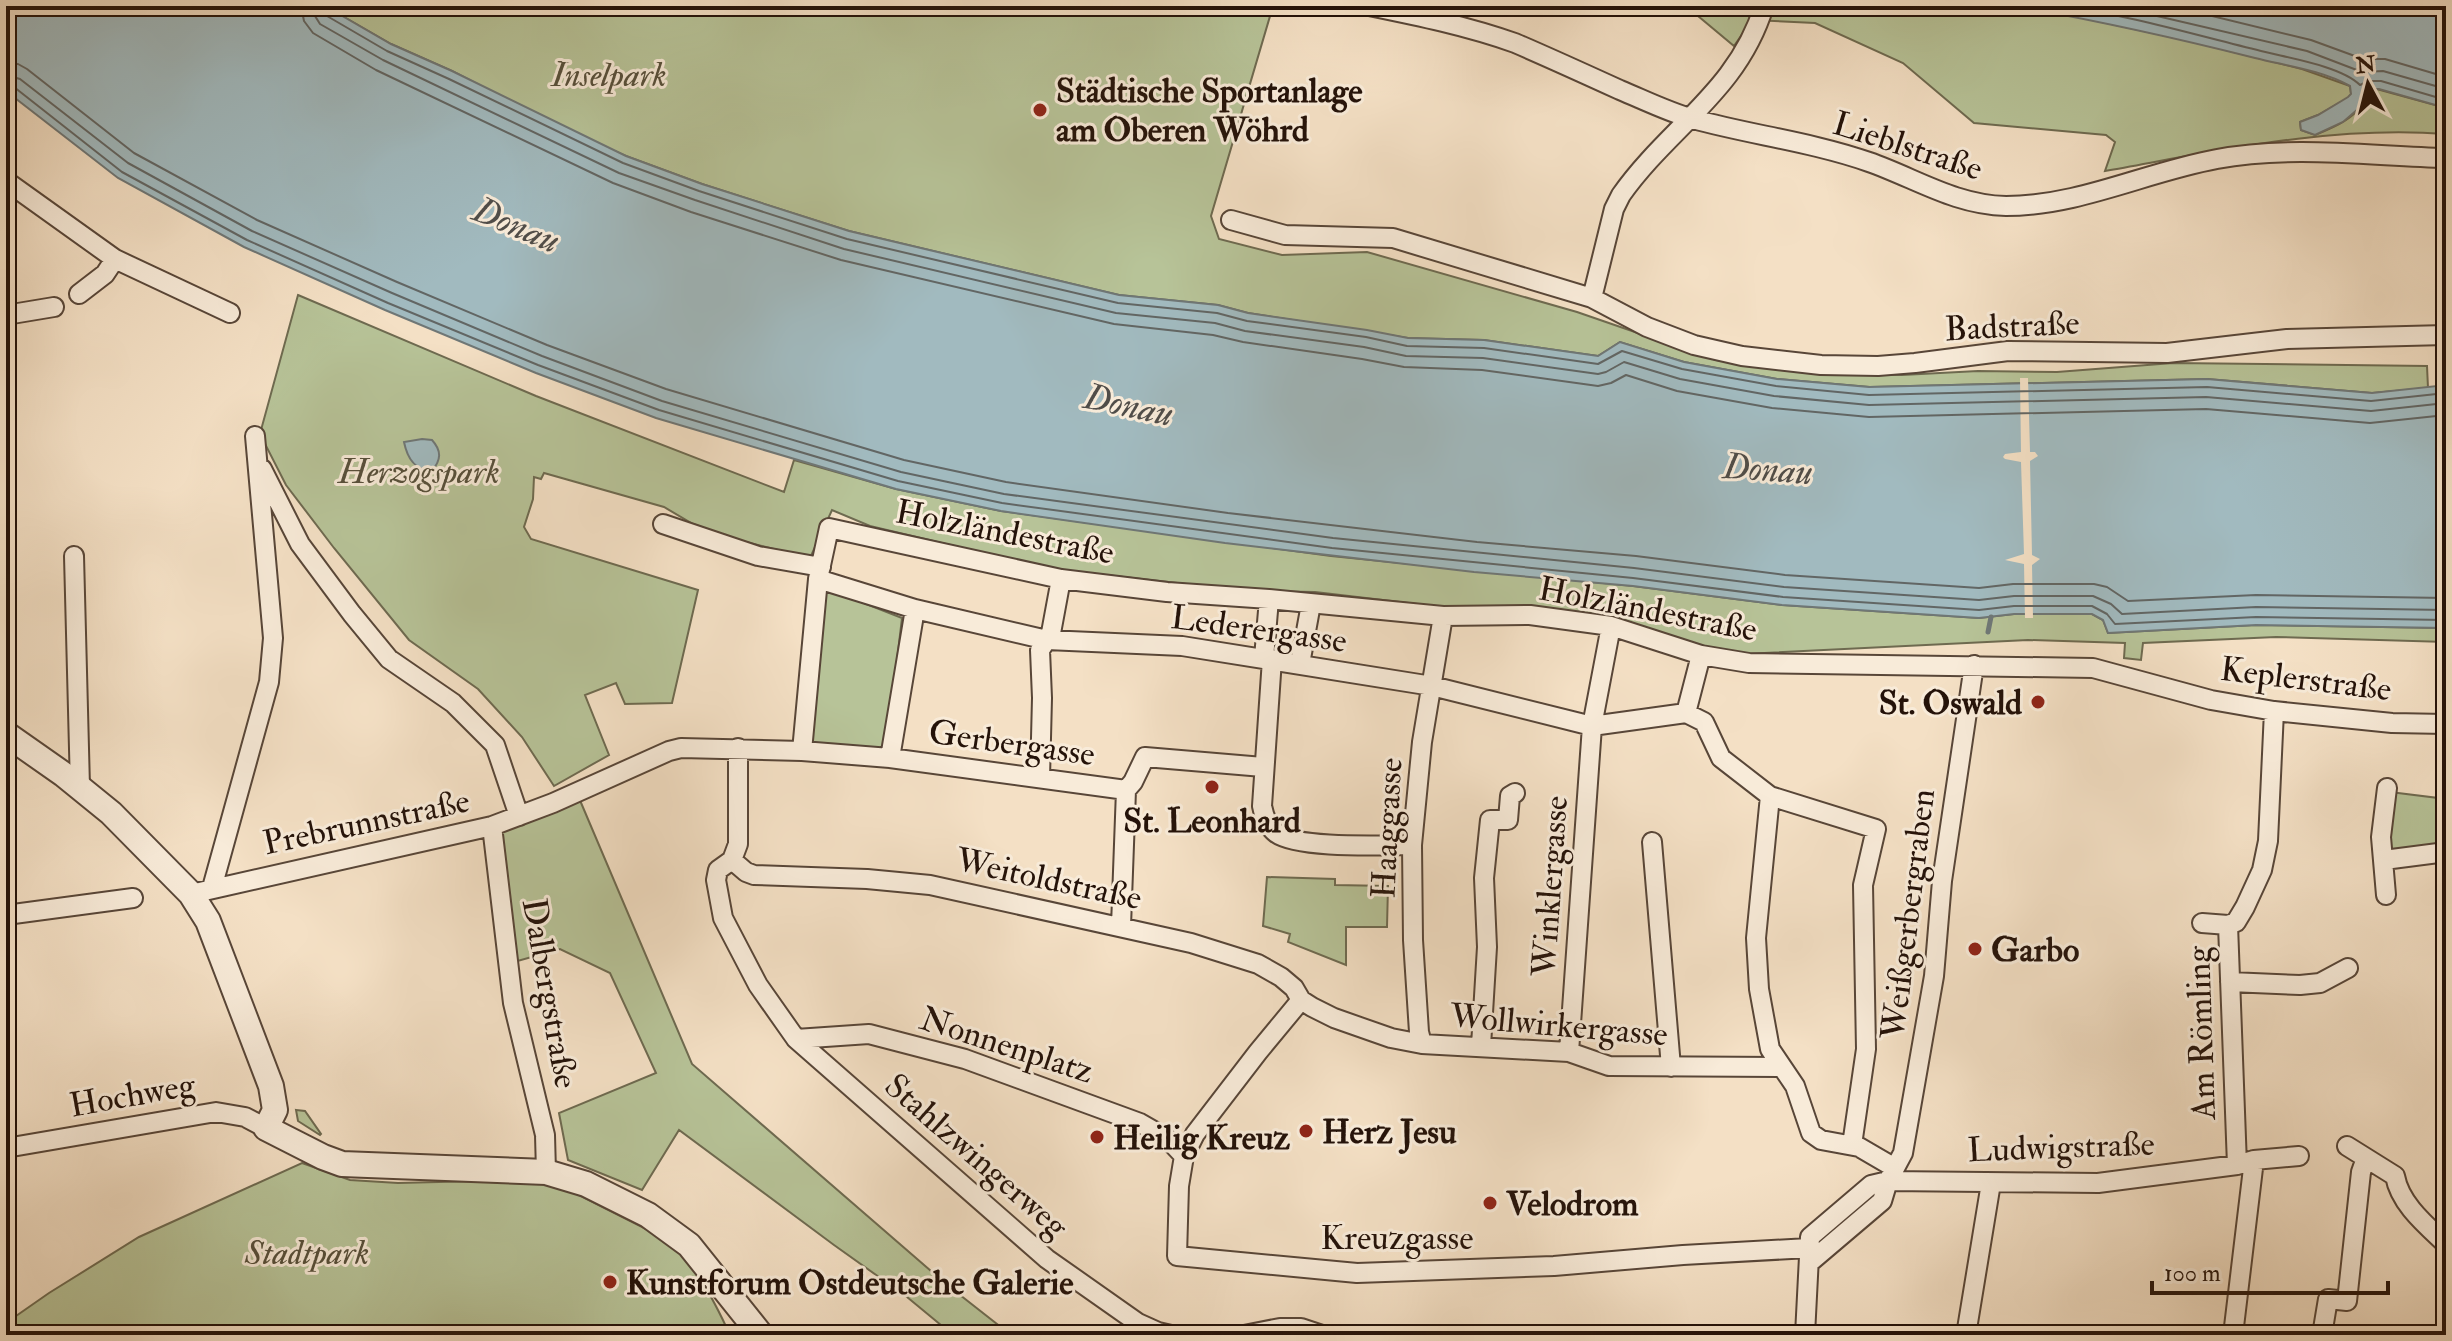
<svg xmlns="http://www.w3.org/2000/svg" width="2452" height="1341" font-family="'IM FELL Double Pica',serif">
<rect width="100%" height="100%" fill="#f4e0c5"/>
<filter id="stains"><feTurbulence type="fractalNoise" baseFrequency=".0025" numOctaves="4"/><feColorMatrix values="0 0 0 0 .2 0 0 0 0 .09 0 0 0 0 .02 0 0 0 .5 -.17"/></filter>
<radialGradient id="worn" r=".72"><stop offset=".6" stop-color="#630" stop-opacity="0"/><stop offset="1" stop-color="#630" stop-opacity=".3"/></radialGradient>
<path fill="#b7c398" stroke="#6e6a50" stroke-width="2" d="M 325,6 L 1273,6 L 1211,216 L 1219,239 L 1282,255 L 1367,252 L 1577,312 L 1716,360 L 1823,373 L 1902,375 L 1978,371 L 2057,372 L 2173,363 L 2427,366 L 2428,388 L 2372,393 L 2207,379 L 1870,387 L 1777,379 L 1684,362 L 1620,342 L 1598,356 L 1484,340 L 1408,338 L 1248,313 L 1218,305 L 1119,295 L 849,231 L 702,184 L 626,156 L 570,132 L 452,71 L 391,44 Z
M 1686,6 L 2013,6 L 2074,16 L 2185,40 L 2302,69 L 2350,86 L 2351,94 L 2348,98 L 2318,115 L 2300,122 L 2301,130 L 2315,135 C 2329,129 2347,122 2358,110 C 2364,102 2364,93 2373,88 L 2446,108 L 2446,134 C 2332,125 2217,151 2105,171 L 2115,142 L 2106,135 L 1974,123 L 1903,63 L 1815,23 L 1752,20 L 1734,46 Z
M 298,295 L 536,396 L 784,492 L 794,460 L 896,489 L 1001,511 L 1331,556 L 1633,586 L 1782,605 L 1979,618 L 2014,614 L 2092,614 L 2103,620 L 2108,633 L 2256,625 L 2446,628 L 2446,642 L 2276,637 L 2143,643 L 2141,660 L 2124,658 L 2125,643 L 2028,640 L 1744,654 L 1696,645 L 1610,618 L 1507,606 L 1434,606 L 1315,592 L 1249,591 L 1052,569 L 870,526 L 832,510 L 810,558 L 734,539 L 693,524 L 664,507 L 544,473 L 541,479 L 534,477 L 533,499 L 524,527 L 531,539 L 698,590 L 672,703 L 625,704 L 616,683 L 585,695 L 609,755 L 554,786 L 522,737 L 478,689 L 409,640 L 334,548 L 286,485 L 262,438 L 261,430 Z
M 823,587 L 902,618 L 886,752 L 809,744 Z
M 2390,792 L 2446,799 L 2446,848 L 2387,854 Z
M 579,798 L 692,1064 L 946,1284 L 1011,1335 L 953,1335 L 907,1297 L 834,1245 L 679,1130 L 642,1190 L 568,1160 L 559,1113 L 656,1073 L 610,973 L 560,949 L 514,962 L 497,828 Z
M 1267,877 L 1335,879 L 1335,885 L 1388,886 L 1387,927 L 1346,927 L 1346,965 L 1288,942 L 1290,934 L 1263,926 Z
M 296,1110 L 305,1111 L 321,1134 L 320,1135 L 298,1121 Z
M 302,1163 L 350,1180 L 398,1183 L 522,1180 L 555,1183 L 662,1237 C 695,1263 713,1298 730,1335 L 6,1335 L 6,1323 L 49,1293 L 139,1237 Z"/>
<path fill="#a1babf" stroke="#6f7776" stroke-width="2" d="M 6,6 L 325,6 L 391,44 L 452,71 L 626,156 L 702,184 L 849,231 L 1119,295 L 1218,305 L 1248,313 L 1367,330 L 1408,338 L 1484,340 L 1598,356 L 1620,342 L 1684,362 L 1777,379 L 1869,387 L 2207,379 L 2372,393 L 2446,385 L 2446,628 L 2256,625 L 2108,633 L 2103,620 L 2092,614 L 2014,614 L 1979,618 L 1782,605 L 1633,586 L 1474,572 L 1225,543 L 1001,511 L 896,489 L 656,418 L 536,373 L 385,310 L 244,247 L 118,178 L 6,91 Z
M 2013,6 L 2446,6 L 2446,108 L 2379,89 L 2370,89 L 2358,109 L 2343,122 L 2315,135 L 2301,130 L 2300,122 L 2318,115 L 2348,97 L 2351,94 L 2350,86 C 2321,70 2287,66 2255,58 C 2175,38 2095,20 2013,6 Z
M 422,439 L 432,440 C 442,451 441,460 432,471 C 415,471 407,457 404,442 Z"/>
<path fill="#f4e0c5" d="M 2020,378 L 2028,378 L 2030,452 L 2035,452 L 2038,456 L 2030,461 L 2032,555 L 2040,559 L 2032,565 L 2033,618 L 2025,618 L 2024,564 L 2005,560 L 2024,554 L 2021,462 L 2005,459 L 2003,457 L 2005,454 L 2021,452 Z"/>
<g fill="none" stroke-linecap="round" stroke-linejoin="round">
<path stroke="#626664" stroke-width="2" d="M 301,6 L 304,21 L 313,33 L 376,70 L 613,183 L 691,212 L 841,260 L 1114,324 L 1213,335 L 1243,342 L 1362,359 L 1404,367 L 1482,370 L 1598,386 L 1611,383 L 1626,375 L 1677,391 L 1772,408 L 1869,417 L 2206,409 L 2370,423 L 2446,415
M 313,6 L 315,16 L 320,24 L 383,60 L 619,173 L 695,200 L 844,249 L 1116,313 L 1215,323 L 1245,331 L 1364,347 L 1406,356 L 1483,358 L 1598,374 L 1606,372 L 1624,362 L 1680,379 L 1774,396 L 1869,405 L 2206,397 L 2371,411 L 2446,403
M 323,6 L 324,12 L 327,16 L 387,51 L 449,79 L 623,163 L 699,191 L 847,239 L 1118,303 L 1217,313 L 1247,321 L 1366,337 L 1407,346 L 1484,348 L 1598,364 L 1622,351 L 1682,369 L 1776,386 L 1869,395 L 2207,387 L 2371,401 L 2446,393
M 2061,6 C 2129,15 2195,35 2261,51 C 2288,58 2341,66 2360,85 L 2369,81 L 2381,81 L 2446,100
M 2114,6 L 2307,51 L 2362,72 L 2383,71 L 2446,89
M 2171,6 L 2311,40 L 2363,59 L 2385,59 L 2446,77
M 6,63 L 18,64 L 27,69 L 134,153 L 257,220 L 397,282 L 547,345 L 666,389 L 904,460 L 1006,482 L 1228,513 L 1477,542 L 1636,556 L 1785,575 L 1979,588 L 2013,584 L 2094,584 L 2107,587 L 2128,601 L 2256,595 L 2446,598
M 6,75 L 20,79 L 128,163 L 252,231 L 392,293 L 542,356 L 662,401 L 901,472 L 1004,494 L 1333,538 L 1634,568 L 1784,587 L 1979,600 L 2014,596 L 2093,596 L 2111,604 L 2122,614 L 2256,607 L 2446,610
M 6,85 L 14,87 L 122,172 L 247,240 L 388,303 L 538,365 L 659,410 L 898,481 L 1002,503 L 1332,548 L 1633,578 L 1783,597 L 1979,610 L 2014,606 L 2092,606 L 2107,614 L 2115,624 L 2256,617 L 2446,620"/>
<path stroke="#6f7776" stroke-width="5" d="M 1988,632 L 1991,617"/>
<g stroke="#584638" stroke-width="22">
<path id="minor" d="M 1369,6 C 1418,16 1467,26 1515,43 C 1550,58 1585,74 1620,90 C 1644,100 1668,112 1693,119 C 1751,135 1812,142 1869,162 C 1915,178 1955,205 2006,206 C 2079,206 2146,172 2217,159 C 2292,145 2370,156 2446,158
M 6,181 L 115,259 L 230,313
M 1231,220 L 1285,235 L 1393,238 L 1592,298 L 1614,209 L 1621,195 C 1669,127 1738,91 1764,6
M 79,294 L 105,274 L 115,259
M 1592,298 L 1647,327 L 1694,345 L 1742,356 L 1821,365 L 1878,366 L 1915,363 L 2008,351 L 2167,353 L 2287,339 L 2446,335
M 6,315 L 54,307
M 262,469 L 300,544 L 352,614 L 389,659 L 453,703 L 495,745 L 519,816
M 663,524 L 758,556 L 821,567
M 74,556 L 80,787
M 915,609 L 1047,640 L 1182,646 L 1432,686 L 1592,726 L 1686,713 L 1701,655
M 1264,658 L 1269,599
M 1272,659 L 1262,806 C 1264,816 1267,826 1276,833 C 1297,849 1383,845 1412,845
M 1300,664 L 1311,604
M 1686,713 L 1704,722 L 1721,758 L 1770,796 L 1876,829 L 1863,885 L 1866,1049 L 1852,1145
M 802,751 L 818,579 L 829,528 L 1061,579 L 1167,592 L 1269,599 L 1443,616 L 1530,615 L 1611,626 L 1701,655 L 1749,663 L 2093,668 L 2211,700 L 2274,711 L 2392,723 L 2446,724
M 890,758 L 1126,790
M 1040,778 L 1042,698 L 1040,650 L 1051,633 L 1061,579
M 1770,796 L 1756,938 L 1759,989 L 1770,1049 L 1795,1086 L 1811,1133 L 1821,1140 L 1859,1147 L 1895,1168
M 492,826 L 513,1003 L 545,1135 L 546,1172
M 1652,842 L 1671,1067
M 732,860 L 746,872 L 754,875 L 867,879 L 930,885 L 1191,943 L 1258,964 L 1281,977 L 1294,988 L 1301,1000 L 1312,1007 L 1334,1018 L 1391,1038 L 1422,1044 L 1569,1052 L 1609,1066 L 1782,1067
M 732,860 L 718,870 L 716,880 L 723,918 L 758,985 L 796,1039 L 1047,1259 L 1138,1323 L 1158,1332 L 1171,1335 L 1244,1335 L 1280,1328 L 1301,1328 L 1322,1335
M 732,860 L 738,844 L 738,748
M 2384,860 L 2446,852
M 212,888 L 269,682 L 273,638 L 255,436
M 191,894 L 492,826 L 553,803 L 669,751 L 681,748 L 802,751 L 890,758 L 915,609 L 818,579
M 2386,895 L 2381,837 L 2387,788
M 6,915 L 133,898
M 2202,923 L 2228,925
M 2228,925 L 2237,1165
M 2228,925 L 2236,922 L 2245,907 L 2262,870 L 2268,841 L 2274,711
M 1121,926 L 1126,790 L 1133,782 L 1145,757 L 1263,767
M 2230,982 L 2300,985 L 2320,983 L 2348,968
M 1301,1000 L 1258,1052 L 1195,1134 L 1184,1156 L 1179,1186 L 1177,1256 L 1357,1273 L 1554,1266 L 1683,1255 L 1809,1248
M 796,1039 L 869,1034 L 965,1059 L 1140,1123 L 1168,1139 L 1184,1156
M 1422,1044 L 1419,1032 L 1413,940 L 1412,845 L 1422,742 L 1443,616
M 1481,1046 L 1487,947 L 1484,878 L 1490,820 L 1508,820 L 1510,796 L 1515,793
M 1569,1052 L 1592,726 L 1611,626
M 2347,1146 L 2395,1176 C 2400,1204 2426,1225 2446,1244
M 6,1148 L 216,1112 L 245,1117 L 266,1128
M 1809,1263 L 1882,1201 L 1888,1181 L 1903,1153 L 1934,976 L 1942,881 L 1974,665
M 1805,1335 L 1810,1237 L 1871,1185 L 1888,1181 L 2098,1183 L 2237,1165 L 2254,1160 L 2299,1156
M 1966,1335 L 1991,1183
M 2233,1335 L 2254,1160
M 2322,1335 L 2328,1299 L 2347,1301 L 2361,1172 L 2366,1158"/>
</g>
<g stroke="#584638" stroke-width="28">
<path id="tertiary" d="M 6,734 L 63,774 L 111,813 L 191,894 L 208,921 L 271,1086 L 275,1110 L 266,1128 L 323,1157 L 342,1164 L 546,1172 L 586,1184 L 648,1215 L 689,1245 L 761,1335"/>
</g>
<use href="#minor" stroke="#f8ebd9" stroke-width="18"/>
<use href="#tertiary" stroke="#f8ebd9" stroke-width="24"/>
</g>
<g fill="#8f2418" stroke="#f8ebd9" stroke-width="3">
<circle cx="1040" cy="110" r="8"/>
<circle cx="2038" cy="702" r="8"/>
<circle cx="1212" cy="787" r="8"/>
<circle cx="1975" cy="949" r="8"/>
<circle cx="1306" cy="1131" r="8"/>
<circle cx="1097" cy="1137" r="8"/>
<circle cx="1490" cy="1203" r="8"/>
<circle cx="610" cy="1282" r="8"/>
</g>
<g text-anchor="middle" stroke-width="6" stroke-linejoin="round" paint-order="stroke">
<g font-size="34" font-style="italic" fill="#57503b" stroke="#f8ebd9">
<text x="609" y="86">Inselpark</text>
<text x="419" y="483">Herzogspark</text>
<text x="307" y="1264">Stadtpark</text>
</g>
<g font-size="34" font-weight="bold" fill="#241209" stroke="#f8ebd9" text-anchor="start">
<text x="1056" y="102">Städtische Sportanlage<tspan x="1056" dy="39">am Oberen Wöhrd</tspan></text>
<text x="2022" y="714" text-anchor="end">St. Oswald</text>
<text x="1212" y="832" text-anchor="middle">St. Leonhard</text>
<text x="1991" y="961">Garbo</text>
<text x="1322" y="1143">Herz Jesu</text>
<text x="1113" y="1149">Heilig Kreuz</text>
<text x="1506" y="1215">Velodrom</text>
<text x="626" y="1294">Kunstforum Ostdeutsche Galerie</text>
</g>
<g font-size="34" fill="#241209" stroke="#f8ebd9">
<text transform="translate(1908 145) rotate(18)" y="12">Lieblstraße</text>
<text transform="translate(2012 325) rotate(-3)" y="12">Badstraße</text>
<text transform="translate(1005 531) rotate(11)" y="12">Holzländestraße</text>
<text transform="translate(1648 608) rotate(11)" y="12">Holzländestraße</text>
<text transform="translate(1259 628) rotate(8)" y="12">Lederergasse</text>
<text transform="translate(2306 678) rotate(7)" y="12">Keplerstraße</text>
<text transform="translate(1012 742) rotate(8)" y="12">Gerbergasse</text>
<text transform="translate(366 821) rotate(-12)" y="12">Prebrunnstraße</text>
<text transform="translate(1386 828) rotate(-87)" y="12">Haaggasse</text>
<text transform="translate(1049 878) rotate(12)" y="12">Weitoldstraße</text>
<text transform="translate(1549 886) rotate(-86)" y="12">Winklergasse</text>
<text transform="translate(1907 914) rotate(-83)" y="12">Weißgerbergraben</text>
<text transform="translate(551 993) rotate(80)" y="12">Dalbergstraße</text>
<text transform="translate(1559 1024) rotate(5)" y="12">Wollwirkergasse</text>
<text transform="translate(2200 1033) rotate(-92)" y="12">Am Römling</text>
<text transform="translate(1007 1044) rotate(18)" y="12">Nonnenplatz</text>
<text transform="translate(132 1094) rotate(-10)" y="12">Hochweg</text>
<text transform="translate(2061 1146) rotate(-2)" y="12">Ludwigstraße</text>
<text transform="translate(977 1155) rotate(41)" y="12">Stahlzwingerweg</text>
<text x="1397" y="1249">Kreuzgasse</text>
</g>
<g font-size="36" font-style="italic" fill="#504d49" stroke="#f8ebd9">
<text transform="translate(517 224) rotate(23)" y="13">Donau</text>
<text transform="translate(1129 404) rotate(12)" y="13">Donau</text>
<text transform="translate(1768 468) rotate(4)" y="13">Donau</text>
</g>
</g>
<rect width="2452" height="1341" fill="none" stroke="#f4e0c5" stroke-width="32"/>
<rect x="8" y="8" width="2436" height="1325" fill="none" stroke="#241209" stroke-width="4"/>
<rect x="16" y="16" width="2420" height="1309" fill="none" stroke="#241209" stroke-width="2"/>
<g transform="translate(2368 84) rotate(353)" stroke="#f8ebd9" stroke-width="6" paint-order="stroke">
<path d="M0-6L14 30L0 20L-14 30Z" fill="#241209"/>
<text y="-12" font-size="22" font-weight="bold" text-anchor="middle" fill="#241209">N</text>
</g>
<path d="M2152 1281v12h236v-12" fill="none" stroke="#241209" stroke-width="4"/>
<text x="2164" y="1281" font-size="24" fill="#241209" stroke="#f8ebd9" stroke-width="6" paint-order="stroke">100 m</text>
<rect width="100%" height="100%" filter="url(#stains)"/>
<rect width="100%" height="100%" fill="url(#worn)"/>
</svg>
